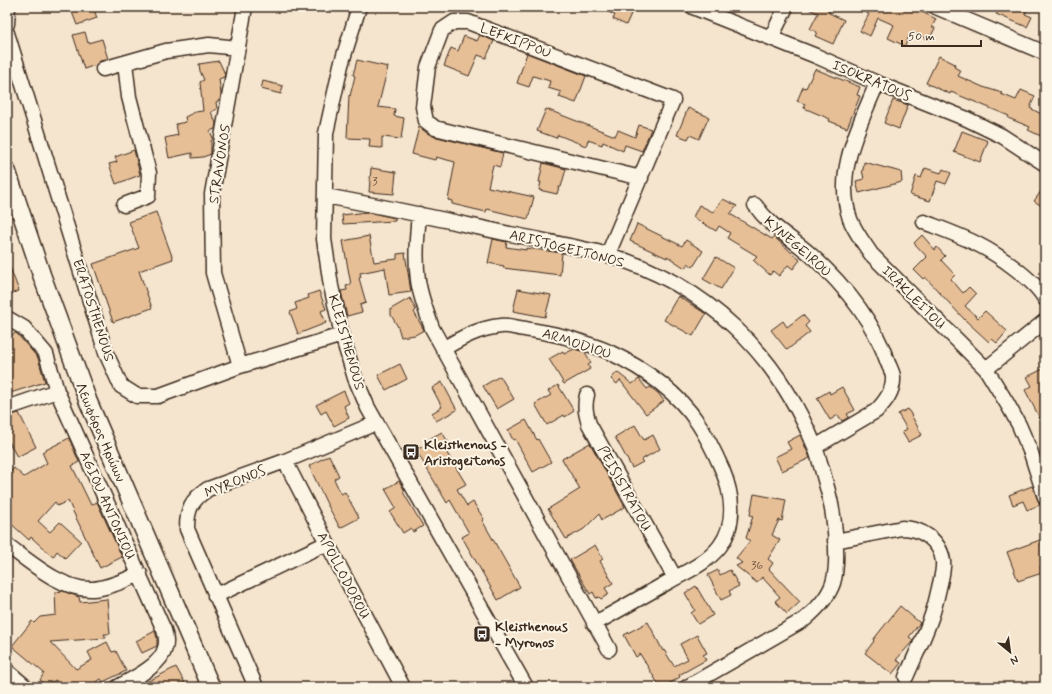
<svg xmlns="http://www.w3.org/2000/svg" width="1052" height="694" font-family="Mynerve,sans-serif">
<rect width="100%" height="100%" fill="#f6e5ce"/>
<filter id="ink" filterUnits="userSpaceOnUse"><feTurbulence type="fractalNoise" baseFrequency=".025" numOctaves="2"/><feDisplacementMap in="SourceGraphic" scale="8" xChannelSelector="R" yChannelSelector="G"/><feConvolveMatrix kernelMatrix="1 2 1 2 8 2 1 2 1" color-interpolation-filters="sRGB"/></filter>
<g filter="url(#ink)">
<path fill="#e7bf97" stroke="#3b2a1e" d="M 70,7 L 93,7 L 97,18 L 77,25 Z
M 597,7 L 634,7 L 626,25 L 613,19 L 615,15 Z
M 804,7 L 831,7 L 829,13 L 844,20 L 833,44 L 815,36 L 817,32 L 810,29 L 818,13 Z
M 853,7 L 912,7 L 936,19 L 932,27 L 935,28 L 929,40 L 914,33 L 912,37 L 909,36 L 905,46 L 888,38 L 894,25 L 878,18 L 870,36 L 860,31 L 869,14 Z
M 999,7 L 1028,7 L 1025,14 L 1032,17 L 1027,27 L 996,14 Z
M 85,32 L 88,43 L 102,39 L 108,59 L 100,61 L 96,65 L 84,69 L 73,35 Z
M 480,35 L 494,41 L 486,58 L 478,55 L 469,76 L 444,66 L 451,48 L 458,51 L 464,36 L 477,41 Z
M 527,53 L 586,76 L 576,103 L 559,97 L 561,92 L 548,88 L 550,81 L 533,76 L 529,87 L 517,83 Z
M 939,56 L 955,64 L 954,67 L 961,71 L 958,76 L 983,87 L 1002,93 L 1001,94 L 1016,100 L 1021,90 L 1035,96 L 1030,108 L 1045,116 L 1045,138 L 1028,130 L 1030,127 L 1008,118 L 1009,116 L 951,92 L 950,94 L 926,83 Z
M 357,60 L 388,67 L 378,107 L 395,109 L 394,116 L 404,118 L 401,139 L 382,137 L 382,148 L 369,147 L 370,139 L 347,138 L 349,95 L 350,96 L 355,76 L 353,75 Z
M 219,61 L 225,74 L 224,77 L 219,79 L 221,94 L 220,100 L 216,102 L 217,109 L 211,112 L 216,123 L 215,129 L 210,131 L 213,138 L 211,141 L 211,154 L 203,157 L 192,158 L 192,153 L 169,158 L 165,138 L 178,135 L 176,124 L 186,122 L 185,117 L 195,112 L 203,111 L 200,82 L 204,80 L 200,71 L 199,64 Z
M 815,69 L 860,87 L 857,95 L 860,96 L 847,128 L 829,121 L 830,119 L 804,108 L 805,104 L 797,101 L 803,87 L 806,88 Z
M 263,81 L 283,86 L 281,94 L 261,89 Z
M 893,100 L 908,105 L 899,129 L 884,123 Z
M 688,108 L 709,117 L 699,139 L 690,135 L 688,139 L 677,135 Z
M 546,109 L 615,136 L 618,130 L 635,137 L 639,125 L 651,129 L 642,151 L 625,145 L 623,151 L 603,142 L 602,145 L 588,140 L 586,146 L 558,135 L 556,138 L 537,131 Z
M 419,127 L 427,133 L 433,136 L 503,153 L 500,167 L 493,165 L 488,187 L 534,197 L 528,219 L 487,209 L 486,212 L 452,204 L 452,201 L 448,200 L 455,162 L 436,157 L 435,160 L 412,154 Z
M 962,131 L 988,141 L 980,162 L 954,152 Z
M 134,150 L 140,175 L 116,184 L 109,164 L 117,162 L 115,157 Z
M 864,162 L 901,172 L 902,182 L 859,193 L 856,181 L 864,179 L 862,170 L 863,170 Z
M 543,163 L 566,169 L 561,187 L 559,187 L 557,194 L 539,190 L 541,182 L 539,182 Z
M 371,168 L 396,172 L 394,194 L 369,192 Z
M 925,168 L 941,173 L 943,169 L 951,173 L 946,184 L 937,181 L 930,201 L 910,195 L 916,176 L 921,178 Z
M 1045,186 L 1045,208 L 1034,201 Z
M 723,199 L 737,206 L 730,214 L 772,239 L 774,237 L 800,260 L 793,269 L 788,265 L 779,276 L 773,271 L 770,275 L 753,260 L 757,256 L 727,238 L 730,233 L 719,226 L 716,231 L 696,219 L 693,217 L 699,205 L 713,212 Z
M 156,212 L 173,259 L 139,271 L 152,308 L 113,322 L 93,264 L 139,248 L 129,222 Z
M 367,212 L 395,218 L 395,221 L 343,224 L 342,215 Z
M 637,224 L 682,246 L 686,240 L 703,251 L 693,267 L 688,263 L 685,268 L 667,256 L 667,258 L 630,241 Z
M 922,235 L 935,250 L 937,247 L 945,256 L 941,260 L 955,275 L 951,279 L 963,293 L 969,287 L 976,294 L 965,306 L 978,318 L 985,311 L 1007,331 L 997,343 L 992,339 L 989,342 L 964,319 L 925,277 L 923,279 L 914,270 L 927,257 L 914,243 Z
M 369,236 L 374,262 L 397,259 L 397,254 L 405,253 L 411,292 L 389,295 L 385,268 L 360,273 L 361,277 L 359,278 L 366,303 L 360,305 L 362,312 L 347,316 L 341,291 L 347,290 L 346,286 L 351,285 L 343,241 Z
M 493,239 L 507,242 L 506,247 L 526,250 L 526,248 L 562,253 L 560,275 L 503,268 L 504,266 L 488,263 Z
M 716,257 L 734,268 L 721,289 L 703,279 Z
M 7,262 L 8,262 L 19,291 L 7,295 Z
M 518,289 L 551,295 L 545,317 L 513,311 Z
M 319,291 L 326,309 L 321,311 L 326,323 L 298,334 L 290,312 L 297,309 L 295,303 L 309,298 L 308,295 Z
M 678,296 L 706,314 L 693,336 L 664,320 Z
M 410,298 L 416,310 L 414,312 L 424,330 L 415,335 L 401,337 L 398,327 L 391,315 L 391,309 Z
M 803,315 L 809,322 L 805,326 L 810,332 L 787,350 L 771,330 L 783,321 L 787,327 Z
M 16,333 L 18,335 L 38,358 L 45,382 L 7,394 L 7,337 Z
M 574,349 L 585,352 L 591,363 L 588,365 L 590,369 L 564,384 L 549,359 L 563,351 L 564,354 Z
M 400,364 L 407,379 L 386,390 L 378,375 Z
M 1045,368 L 1045,428 L 1025,390 L 1032,386 L 1027,377 Z
M 617,372 L 632,384 L 639,379 L 647,389 L 650,387 L 658,393 L 664,401 L 646,414 L 620,380 L 617,384 L 611,379 Z
M 500,376 L 514,399 L 497,409 L 483,386 Z
M 442,382 L 457,410 L 436,421 L 432,413 L 442,407 L 432,388 Z
M 558,385 L 574,411 L 565,417 L 564,415 L 547,425 L 535,404 L 551,395 L 548,391 Z
M 842,387 L 855,410 L 847,414 L 849,417 L 842,421 L 838,415 L 830,420 L 817,398 L 829,391 L 830,394 Z
M 344,391 L 349,403 L 344,406 L 349,418 L 334,426 L 326,411 L 321,414 L 316,405 Z
M 908,409 L 922,435 L 908,442 L 902,432 L 907,429 L 898,414 Z
M 19,413 L 36,447 L 17,457 L 7,438 L 7,416 Z
M 526,420 L 537,440 L 538,439 L 551,462 L 533,472 L 515,439 L 513,440 L 508,430 Z
M 635,425 L 644,440 L 653,435 L 660,449 L 641,460 L 643,462 L 632,468 L 615,437 Z
M 442,432 L 448,442 L 442,445 L 466,484 L 457,489 L 467,506 L 473,502 L 484,519 L 482,520 L 520,587 L 498,600 L 462,537 L 469,533 L 450,500 L 447,503 L 416,450 L 429,443 L 427,440 Z
M 800,435 L 810,458 L 782,471 L 775,457 L 791,449 L 787,442 Z
M 69,438 L 79,462 L 72,466 L 91,505 L 97,502 L 122,557 L 100,568 L 68,501 L 57,506 L 55,502 L 38,521 L 50,532 L 60,522 L 81,541 L 65,558 L 57,551 L 53,557 L 31,537 L 29,540 L 7,520 L 7,476 L 14,468 L 24,477 L 47,463 L 42,452 Z
M 590,443 L 625,507 L 602,520 L 599,514 L 584,529 L 566,539 L 548,509 L 580,489 L 562,459 Z
M 329,455 L 339,476 L 334,479 L 341,494 L 345,492 L 359,518 L 340,528 L 326,502 L 309,466 Z
M 399,481 L 405,491 L 403,492 L 423,526 L 413,532 L 411,528 L 403,533 L 390,512 L 396,508 L 385,489 Z
M 1032,486 L 1040,505 L 1027,510 L 1023,501 L 1013,505 L 1009,495 Z
M 754,494 L 786,500 L 782,521 L 779,520 L 772,535 L 780,540 L 768,559 L 773,563 L 769,569 L 800,602 L 787,614 L 775,601 L 780,597 L 762,577 L 757,583 L 736,566 L 742,563 L 736,558 L 750,541 L 746,538 L 753,516 L 750,515 Z
M 1040,540 L 1045,553 L 1045,566 L 1040,567 L 1042,573 L 1018,581 L 1007,552 Z
M 595,545 L 603,559 L 600,561 L 613,583 L 605,588 L 609,594 L 601,599 L 599,597 L 596,598 L 593,592 L 590,594 L 570,560 Z
M 718,570 L 720,575 L 730,570 L 739,586 L 729,591 L 731,595 L 721,600 L 708,575 Z
M 696,586 L 713,615 L 698,624 L 691,613 L 695,610 L 685,593 Z
M 63,591 L 79,597 L 80,602 L 107,599 L 110,634 L 104,634 L 106,638 L 50,642 L 76,669 L 92,660 L 88,652 L 107,642 L 112,652 L 116,651 L 126,671 L 103,682 L 101,679 L 87,687 L 55,687 L 56,680 L 45,685 L 40,680 L 44,673 L 12,646 L 32,621 L 34,623 L 40,617 L 56,615 L 55,592 Z
M 900,606 L 920,623 L 909,637 L 913,640 L 912,642 L 896,660 L 901,663 L 892,674 L 865,653 L 874,641 L 873,640 Z
M 648,622 L 663,651 L 664,650 L 674,666 L 688,659 L 680,644 L 697,635 L 707,653 L 703,655 L 706,660 L 679,675 L 680,677 L 664,687 L 660,687 L 640,654 L 636,657 L 624,635 Z
M 155,631 L 157,638 L 157,646 L 142,653 L 136,641 Z
M 176,667 L 187,687 L 137,687 Z"/>
<g fill="none" stroke-linecap="round" stroke-linejoin="round">
<g stroke="#3b2a1e" stroke-width="17">
<path id="minor" d="M 359,7 L 341,65 L 326,133 L 324,239 L 331,286 L 342,335 L 355,378 L 368,408 L 526,687
M 693,7 L 816,56 L 877,83 L 967,119 L 1002,136 L 1045,164
M 936,7 L 1045,53
M 7,24 L 8,7
M 7,33 L 106,353 L 121,386 L 137,396 L 158,396 L 240,366 L 342,335
M 771,38 L 786,7
M 103,69 L 166,51 L 209,45 L 238,48
M 877,83 C 859,127 834,172 850,219 C 855,232 864,243 871,254 L 986,369 L 1008,405 L 1019,425 L 1031,453 L 1045,497
M 325,196 C 387,207 449,221 510,234 C 532,238 553,243 574,247 C 585,250 597,251 608,255 C 706,284 777,353 815,447 C 820,461 824,476 828,491 C 834,513 840,561 833,583 C 828,598 817,609 805,619 L 687,687
M 124,205 L 148,196 L 149,173 L 129,97 L 125,63
M 755,205 C 771,228 791,237 811,255 C 843,284 874,322 888,363 C 890,368 893,373 893,377 C 894,391 885,402 876,411 L 815,447
M 419,214 C 417,236 415,258 418,280 C 420,296 427,313 432,328 L 609,649
M 924,222 C 942,229 962,236 979,245 C 997,254 1036,281 1045,299
M 608,254 L 673,100 L 468,22 L 454,22 L 442,30 L 428,67 L 423,107 L 426,121 L 435,128 L 641,178
M 7,318 L 24,328 L 46,354 L 57,391 L 164,630 C 166,636 167,642 165,648 C 161,666 132,679 118,687
M 443,349 C 461,338 479,328 501,326 C 507,325 513,327 519,328 C 536,331 553,333 569,338 C 582,343 597,346 609,352 C 643,368 677,392 698,423 C 707,437 715,453 722,469 C 732,493 737,523 720,546 C 707,563 686,572 668,582 C 643,596 619,610 594,624
M 240,366 L 213,273 L 212,194 L 245,7
M 986,369 L 1045,321
M 587,395 C 584,406 586,414 589,424 L 675,578
M 7,408 L 57,391
M 285,461 L 327,543 L 403,687
M 835,541 L 902,528 C 921,528 940,540 943,561 C 944,570 941,579 939,588 C 937,597 935,606 932,615 C 925,636 915,656 906,677
M 7,545 C 30,562 63,591 93,589 C 109,588 125,580 140,574
M 215,596 L 327,543
M 7,671 L 26,687
M 256,687 L 187,529 C 187,509 191,500 208,489 L 285,461 L 376,423"/>
</g>
<g stroke="#3b2a1e" stroke-width="20">
<path id="major" d="M 7,171 L 42,276 L 88,401 L 211,687"/>
</g>
<use href="#minor" stroke="#fcf5e5" stroke-width="14"/>
<use href="#major" stroke="#fcf5e5" stroke-width="17"/>
</g>
</g>
<defs>
<g id="bus-square" transform="scale(0.9)"><rect x="-9" y="-9" width="18" height="18" rx="4" fill="#3b2a1e" stroke="#fcf5e5"/><path d="M-5-6H5V4H4V6H2V4H-2V6H-4V4H-5ZM-3.5-4V0h7V-4ZM-3.5 1.2v1.5H-2V1.2ZM2 1.2v1.5H3.5V1.2Z" fill="#fff"/></g>
</defs>
<g fill-rule="evenodd">
<use href="#bus-square" x="411" y="452"/>
<use href="#bus-square" x="482" y="634"/>
</g>
<g text-anchor="middle" stroke-width="4" stroke-linejoin="round" paint-order="stroke">
<g font-size="12" fill="#664f3c">
<text x="375" y="185">3</text>
<text x="757" y="569">36</text>
</g>
<g font-size="14" fill="#3b2a1e" stroke="#fcf5e5">
<text transform="translate(516 40) rotate(21)" y="5">LEFKIPPOU</text>
<text transform="translate(872 80) rotate(23)" y="5">ISOKRATOUS</text>
<text transform="translate(219 164) rotate(-81)" y="5">STRAVONOS</text>
<text transform="translate(798 246) rotate(41)" y="5">KYNEGEIROU</text>
<text transform="translate(567 248) rotate(14)" y="5">ARISTOGEITONOS</text>
<text transform="translate(914 297) rotate(45)" y="5">IRAKLEITOU</text>
<text transform="translate(94 310) rotate(72)" y="5">ERATOSTHENOUS</text>
<text transform="translate(347 342) rotate(74)" y="5">KLEISTHENOUS</text>
<text transform="translate(577 343) rotate(18)" y="5">ARMODIOU</text>
<text transform="translate(101 432) rotate(67)" y="5">Λεωφόρος Ηρώων</text>
<text transform="translate(235 481) rotate(-22)" y="5">MYRONOS</text>
<text transform="translate(625 488) rotate(61)" y="5">PEISISTRATOU</text>
<text transform="translate(108 505) rotate(66)" y="5">AGIOU ANTONIOU</text>
<text transform="translate(344 575) rotate(62)" y="5">APOLLODOROU</text>
</g>
<g font-size="14" font-weight="bold" fill="#3b2a1e" stroke="#fcf5e5" text-anchor="start">
<text x="424" y="449">Kleisthenous -<tspan x="424" dy="16">Aristogeitonos</tspan></text>
<text x="495" y="631">Kleisthenous<tspan x="495" dy="16">- Myronos</tspan></text>
</g>
</g>
<rect width="1052" height="694" fill="none" stroke="#fcf5e5" stroke-width="24"/>
<rect x="12" y="12" width="1028" height="670" fill="none" stroke="#3b2a1e" stroke-width="1.5" filter="url(#ink)"/>
<g transform="translate(1010 652) rotate(151)" stroke="#fcf5e5" stroke-width="3" paint-order="stroke">
<path d="M0-3L7 15L0 10L-7 15Z" fill="#3b2a1e"/>
<text y="-6" font-size="11" font-weight="bold" text-anchor="middle" fill="#3b2a1e">N</text>
</g>
<path d="M902 40v6h79v-6" fill="none" stroke="#3b2a1e" stroke-width="2"/>
<text x="908" y="40" font-size="12" fill="#3b2a1e" stroke="#fcf5e5" stroke-width="3" paint-order="stroke">50 m</text>
</svg>
